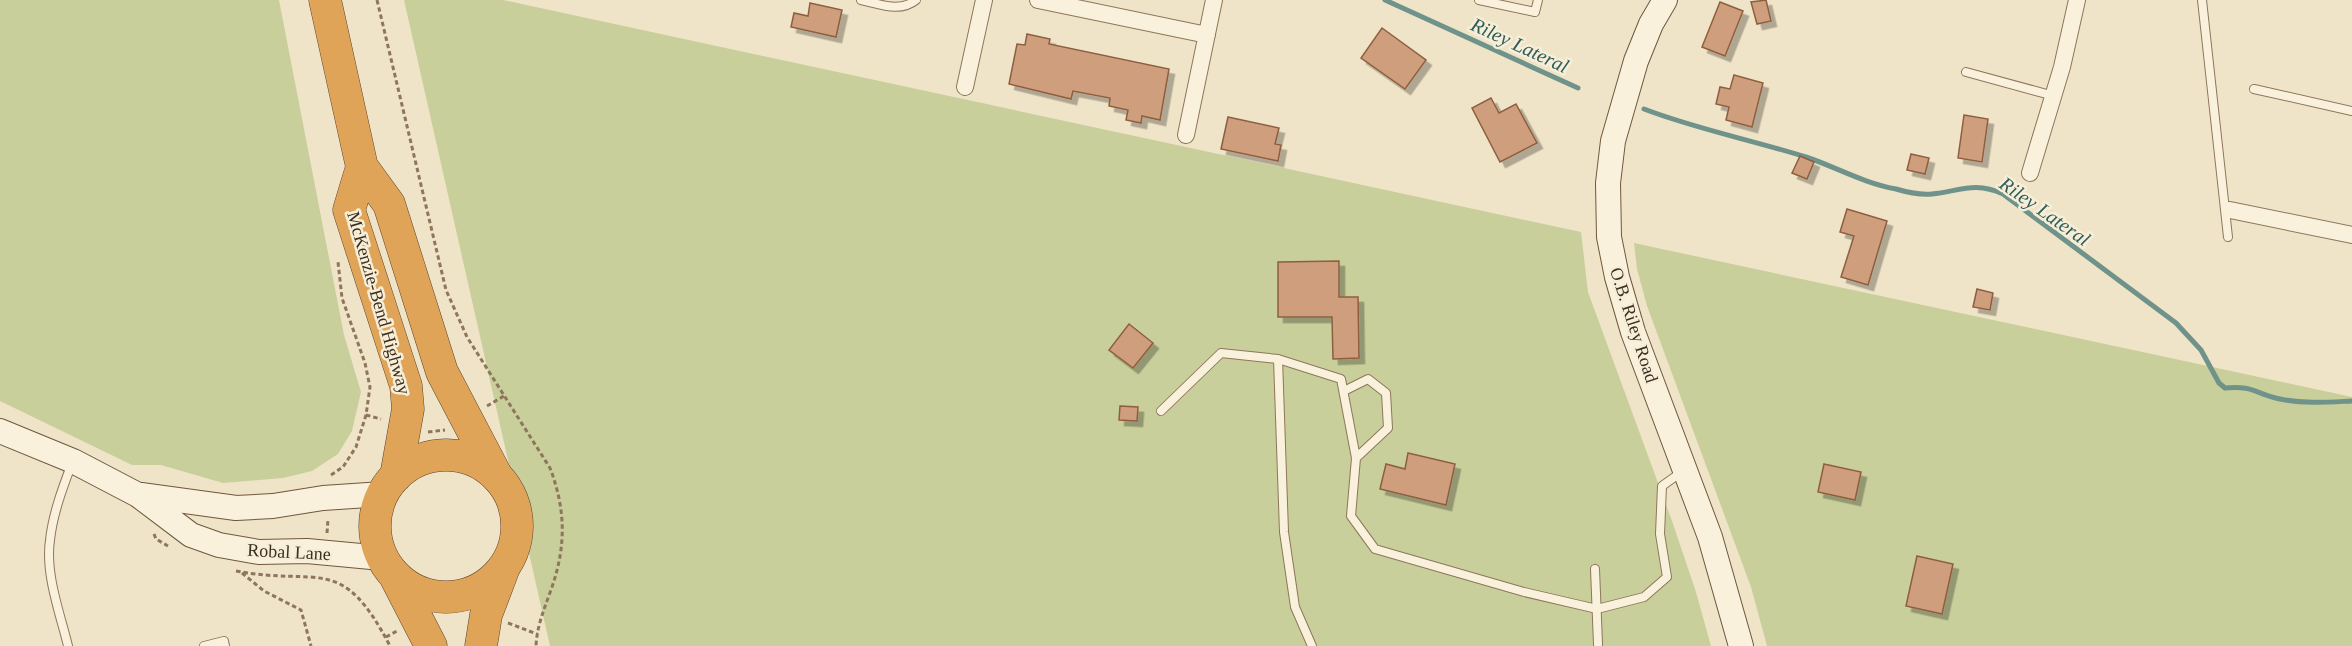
<svg xmlns="http://www.w3.org/2000/svg" width="2352" height="646" font-family="Georgia,serif">
<defs>
<filter id="shadow"><feDropShadow dx="5.5" dy="5.5" stdDeviation="0" flood-color="#0004"/></filter>
</defs>
<rect width="100%" height="100%" fill="#f0e4c8"/>
<path fill="#c9cf9b" d="M 0,0 L 279,0 L 344,335 L 361,392 L 352,431 L 338,454 L 312,471 L 283,478 L 223,483 L 161,465 L 132,465 L 0,401 Z
M 404,0 L 503,0 L 1581,232 L 1588,292 L 1672,521 L 1696,592 L 1711,646 L 550,646 Z
M 1634,243 L 2352,397 L 2352,646 L 1767,646 L 1751,587 L 1647,306 L 1637,269 Z"/>
<g fill="none" stroke-linecap="round" stroke-linejoin="round">
<path stroke="#6f938a" stroke-width="5" d="M 1385,0 L 1578,88
M 1644,109 C 1696,129 1752,140 1806,157 C 1836,167 1863,183 1896,189 C 1906,192 1921,195 1932,194 C 1960,191 1975,181 2003,194 L 2176,323 L 2201,350 L 2219,383 L 2225,388 C 2253,385 2256,394 2280,399 C 2304,404 2329,402 2352,401"/>
</g>
<path fill="#cf9f7d" stroke="#8d5f41" stroke-width="1.5" filter="url(#shadow)" d="M 1766,0 L 1771,21 L 1757,24 L 1751,2 Z
M 1720,2 L 1743,11 L 1725,56 L 1702,47 Z
M 810,3 L 842,10 L 836,37 L 791,27 L 794,13 L 808,16 Z
M 1382,28 L 1426,60 L 1405,89 L 1361,58 Z
M 1027,34 L 1050,39 L 1049,44 L 1169,69 L 1160,120 L 1142,116 L 1141,123 L 1126,120 L 1128,110 L 1109,106 L 1110,98 L 1073,91 L 1071,99 L 1009,84 L 1017,44 L 1025,45 Z
M 1734,75 L 1763,83 L 1752,127 L 1726,120 L 1729,107 L 1716,104 L 1720,87 L 1730,89 Z
M 1491,98 L 1499,113 L 1516,104 L 1537,143 L 1500,162 L 1472,108 Z
M 1964,115 L 1988,119 L 1982,162 L 1958,158 Z
M 1228,117 L 1279,128 L 1275,144 L 1281,145 L 1278,161 L 1221,149 Z
M 1911,154 L 1929,158 L 1925,174 L 1907,170 Z
M 1800,156 L 1814,162 L 1807,179 L 1792,173 Z
M 1847,209 L 1887,221 L 1868,285 L 1841,277 L 1854,236 L 1840,232 Z
M 1339,261 L 1339,297 L 1358,297 L 1359,358 L 1333,359 L 1332,317 L 1278,317 L 1278,262 Z
M 1977,289 L 1993,293 L 1990,310 L 1973,307 Z
M 1129,324 L 1153,343 L 1133,368 L 1109,350 Z
M 1120,406 L 1138,407 L 1137,421 L 1119,420 Z
M 1408,453 L 1455,464 L 1446,505 L 1380,489 L 1386,464 L 1405,469 Z
M 1824,464 L 1861,472 L 1855,500 L 1818,492 Z
M 1917,556 L 1953,564 L 1942,614 L 1906,606 Z"/>
<g fill="none" stroke-linecap="round" stroke-linejoin="round">
<g stroke="#8d765c" stroke-width="10">
<path id="lane" d="M 861,0 C 880,4 900,13 916,0
M 1479,0 L 1535,12 L 1538,0
M 2202,0 L 2228,237
M 1966,72 L 2054,96
M 2254,89 L 2352,111
M 1278,359 L 1284,532 L 1295,607 L 1312,646
M 1344,391 L 1368,379 L 1386,393 L 1388,428 L 1356,458
M 1161,411 L 1221,353 L 1278,359 L 1341,379 L 1356,458 L 1351,516 L 1375,549 L 1524,592 L 1597,609 L 1644,597 L 1667,577 L 1660,534 L 1662,486 L 1683,471
M 1595,569 L 1598,644
M 68,646 C 60,613 45,574 50,540 C 53,513 63,487 72,463
M 204,646 L 224,641 L 225,646"/>
</g>
<g stroke="#8d765c" stroke-width="18">
<path id="street" d="M 1038,0 L 1207,35
M 965,87 L 984,0
M 1186,135 L 1214,0
M 2030,173 L 2062,67 L 2077,0
M 2230,210 L 2352,235"/>
</g>
<g stroke="#6f573f" stroke-width="26">
<path id="secondary" d="M 1665,0 L 1651,24 L 1636,61 L 1613,141 L 1608,183 L 1609,237 L 1617,277 L 1633,332 L 1710,537 L 1741,646
M 0,431 L 73,461 L 138,495 L 191,535 L 219,545 L 259,552 L 307,551 L 382,558
M 141,495 L 236,508 L 273,506 L 323,498 L 383,494"/>
</g>
<g stroke="#5b4430" stroke-width="33">
<path id="highway" d="M 325,0 L 362,167 L 389,204 L 442,372 L 497,477
M 362,167 L 349,210 L 406,386 L 408,409 L 396,476
M375 526a71 71 0 1 1 142 0a71 71 0 1 1-142 0Z
M 395,576 L 431,646
M 481,646 L 486,615 L 503,570"/>
</g>
<path stroke="#8d765c" stroke-width="3" stroke-dasharray="4.5 3" stroke-linecap="butt" d="M 377,0 L 446,290 L 467,337 L 550,468 C 566,510 566,546 552,587 C 545,607 537,625 536,646
M 487,406 L 504,396
M 366,415 L 381,419
M 428,432 L 445,430
M 331,475 L 343,467 L 356,447 L 366,415 L 370,387 L 365,363 L 342,298 L 338,262
M 327,533 L 328,519
M 154,534 L 156,539 L 168,546
M 236,571 C 320,587 341,552 390,646
M 242,573 L 264,591 L 301,610 L 311,646
M 439,607 L 463,606
M 508,623 L 537,634
M 386,637 L 397,631"/>
<use href="#lane" stroke="#faf1dc" stroke-width="8"/>
<use href="#street" stroke="#faf1dc" stroke-width="16"/>
<use href="#secondary" stroke="#faf1dc" stroke-width="24"/>
<use href="#highway" stroke="#e0a458" stroke-width="32"/>
</g>
<g text-anchor="middle" stroke-width="5" stroke-linejoin="round" paint-order="stroke">
<g font-size="18" fill="#3d2e20" stroke="#f7eed8">
<text transform="translate(379 303) rotate(74)" y="6">McKenzie-Bend Highway</text>
<text transform="translate(1634 325) rotate(72)" y="6">O.B. Riley Road</text>
<text transform="translate(289 552) rotate(3)" y="6">Robal Lane</text>
</g>
<g font-size="20" font-style="italic" fill="#2f5d5a" stroke="#f7eed8">
<text transform="translate(1520 45) rotate(25)" y="7">Riley Lateral</text>
<text transform="translate(2045 211) rotate(35)" y="7">Riley Lateral</text>
</g>
</g>
</svg>
